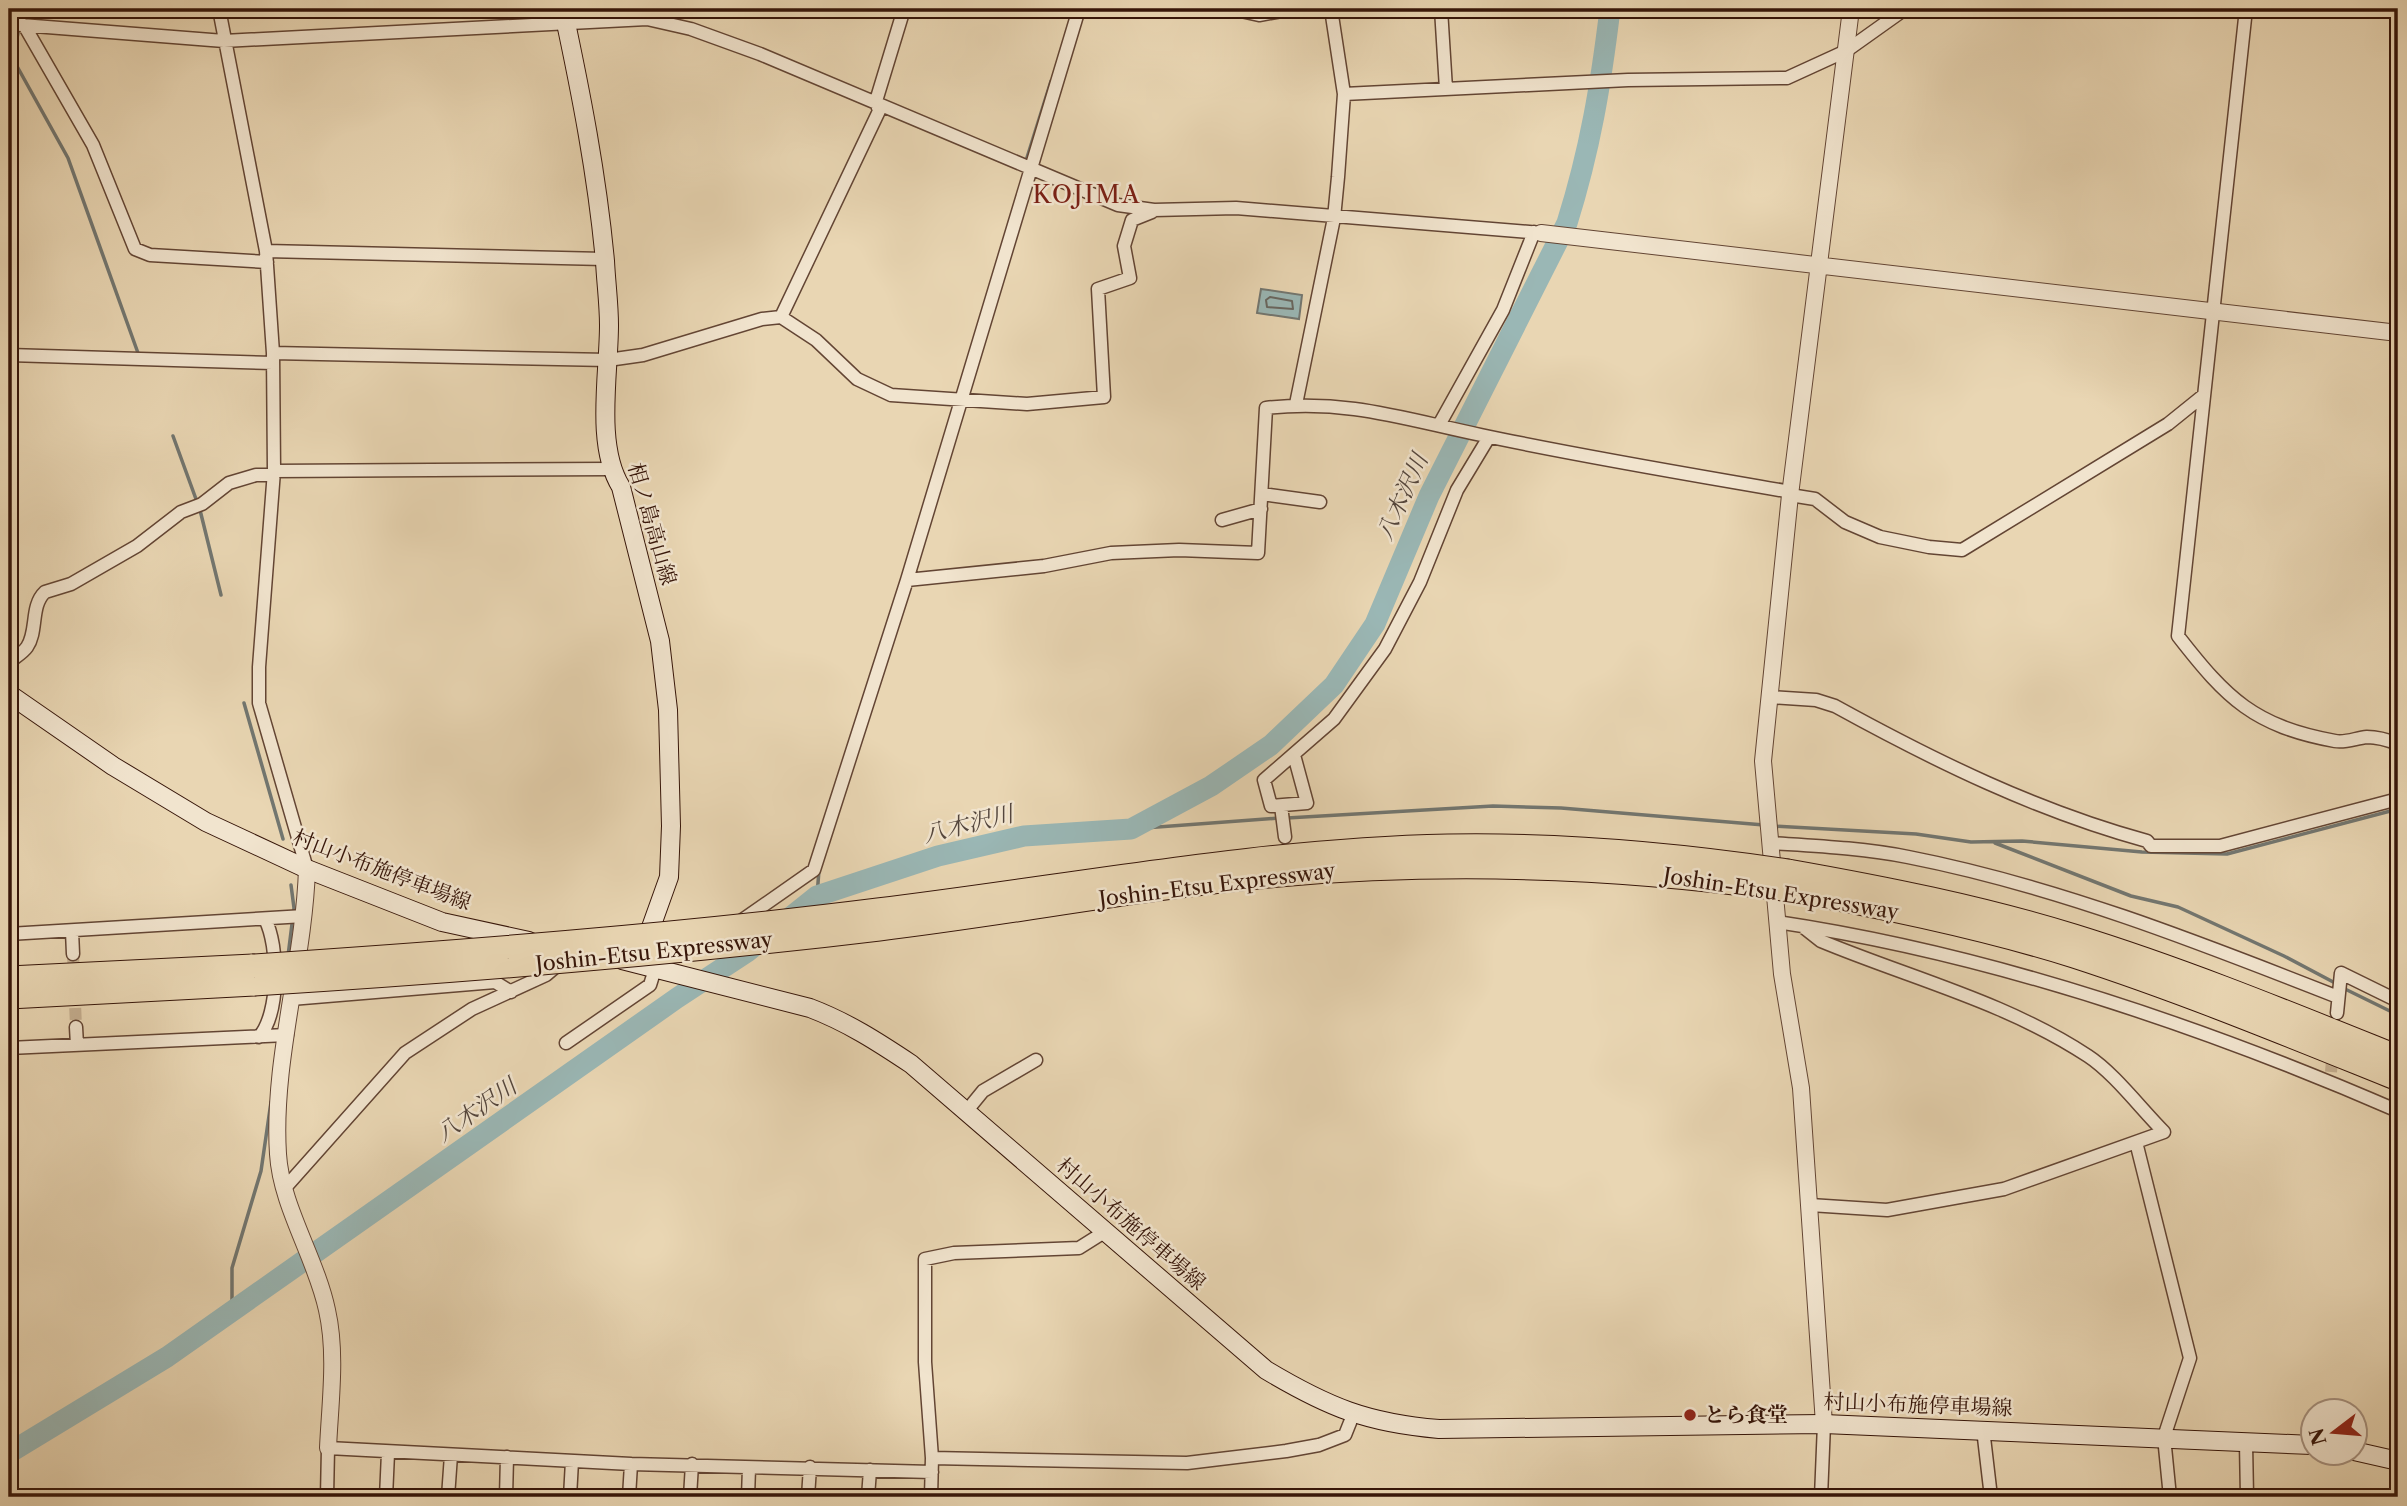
<svg xmlns="http://www.w3.org/2000/svg" width="2407" height="1506" font-family="'Libre Caslon Text','Noto Serif JP',serif">
<rect width="100%" height="100%" fill="#e9d6b3"/>
<filter id="stains"><feTurbulence type="fractalNoise" baseFrequency=".00286" numOctaves="4"/><feColorMatrix values="0 0 0 0 .2 0 0 0 0 .09 0 0 0 0 .02 0 0 0 .5 -.17"/></filter>
<radialGradient id="worn" r=".72"><stop offset=".6" stop-color="#630" stop-opacity="0"/><stop offset="1" stop-color="#630" stop-opacity=".3"/></radialGradient>
<path fill="#9ab7b5" stroke="#727670" stroke-width="2" d="M 1261,289 L 1302,295 L 1299,319 L 1257,313 Z"/>
<g fill="none" stroke-linecap="round" stroke-linejoin="round">
<path stroke="#68665f" stroke-width="2" d="M 1270,297 L 1292,301 L 1293,309 L 1267,307 L 1266,300 Z"/>
<path stroke="#727670" stroke-width="3.5" d="M 9,10 L 14,19
M 18,33 L 13,59 L 68,158 L 138,353
M 1025,164 L 1051,81
M 173,436 L 200,510 L 221,595
M 244,703 L 283,839
M 1287,818 L 1493,806 L 1561,808 L 1764,825
M 1772,826 L 1916,834 L 1971,842 L 2022,841 L 2142,852 L 2227,854 L 2398,809
M 1131,829 L 1279,818
M 1995,843 L 2131,896 L 2178,907 L 2284,956 L 2337,984
M 817,896 L 819,870
M 288,956 L 294,908 L 291,885
M 2343,988 L 2398,1015
M 232,1311 L 232,1268 L 261,1171 L 271,1102"/>
<path stroke="#9ab7b5" stroke-width="21" d="M 9,1453 L 167,1357 L 677,998 L 747,952 L 817,896 L 938,856 L 1024,836 L 1131,829 L 1211,786 L 1271,745 L 1334,685 L 1375,624 L 1429,496 L 1567,223 C 1590,150 1601,84 1610,9"/>
<path stroke="#c5af91" stroke-width="12" stroke-dasharray="12 6" stroke-linecap="butt" d="M 73,954 L 76,1027
M 2331,1072 L 2333,1048"/>
<g stroke="#634534" stroke-width="15">
<path id="minor" d="M 219,9 L 266,251 L 273,353 L 274,471 L 259,667 L 259,703 L 307,869
M 1232,9 L 1259,15 L 1293,9
M 1441,9 L 1446,89
M 2246,9 L 2178,636 C 2227,699 2254,726 2335,741 C 2346,743 2356,738 2367,737 C 2378,737 2388,740 2398,744
M 9,24 L 224,41 L 647,19 L 691,29 L 760,54 L 1118,205 L 1154,210 L 1236,208 L 1541,233
M 24,25 L 93,145 L 135,249 L 150,255 L 267,262
M 1344,94 L 1628,80 L 1787,78 L 1846,51 L 1905,9
M 266,251 L 604,259
M 781,317 L 816,340 L 857,379 L 891,395 L 1027,404 L 1104,397 L 1098,289 L 1130,278 L 1124,246 L 1132,220 L 1152,212
M 273,353 L 608,360 L 643,355 L 762,319 L 781,317 L 879,111 L 876,101 L 904,9
M 9,355 L 273,363
M 1296,404 L 1334,218 L 1338,177 L 1344,94 L 1331,9
M 1439,425 L 1503,310 L 1534,232
M 274,471 L 610,469
M 1262,494 L 1320,502
M 1790,495 L 1815,499 L 1845,522 L 1880,537 L 1929,547 L 1962,550 L 2168,424 L 2204,395
M 1222,520 L 1261,509
M 907,580 L 1044,566 L 1111,553 L 1179,550 L 1258,553 L 1266,408 C 1347,399 1404,419 1481,435 C 1584,457 1688,474 1791,492
M 9,662 C 15,657 22,654 27,647 C 38,631 30,606 45,592 L 71,584 L 137,546 L 181,512 L 202,504 L 229,483 L 256,475 L 274,475
M 1769,697 L 1816,700 L 1835,706 C 1935,761 2037,811 2147,841 L 2151,846 L 2220,846 L 2398,799
M 1294,755 L 1307,803 L 1271,806 L 1264,780 L 1334,719 L 1385,649 L 1420,582 L 1457,490 L 1489,437
M 1281,806 L 1285,837
M 1770,843 C 1816,846 1863,848 1908,857 C 2056,886 2198,942 2338,997
M 741,921 L 814,870 L 907,580 L 1079,9
M 1777,922 C 1991,954 2200,1025 2398,1111
M 1802,926 L 1821,941 C 1910,978 2006,1002 2088,1056 C 2114,1073 2141,1109 2164,1132 L 2004,1189 L 1887,1210 L 1810,1205
M 72,931 L 73,954
M 9,934 L 304,916
M 291,999 L 495,982 L 511,992
M 2337,1013 L 2341,973 L 2398,1001
M 76,1027 L 77,1045
M 259,1037 C 280,1013 279,946 265,919
M 566,1043 L 650,985 L 655,969
M 9,1048 L 287,1035
M 965,1113 L 983,1091 L 1036,1060
M 2136,1142 L 2190,1358 L 2164,1437 L 2170,1497
M 284,1189 L 405,1053 L 472,1009 L 546,975 L 559,964
M 1983,1429 L 1991,1497
M 2246,1443 L 2247,1497
M 932,1458 L 1187,1463 L 1286,1451 L 1319,1445 L 1345,1435 L 1353,1415
M 9,1488 L 10,1497
M 327,1497 L 328,1448 L 631,1464 L 932,1472
M 386,1497 L 388,1453
M 448,1497 L 451,1455
M 506,1497 L 507,1457
M 570,1497 L 572,1461
M 629,1497 L 631,1464
M 690,1497 L 692,1464
M 748,1497 L 749,1468
M 808,1497 L 810,1467
M 868,1497 L 870,1470
M 931,1497 L 932,1458 L 925,1362 L 925,1259 L 954,1253 L 1079,1248 L 1106,1231
M 1821,1497 L 1824,1424"/>
</g>
<g stroke="#634534" stroke-width="18">
<path id="tertiary" d="M 1541,233 L 2398,333
M 307,869 C 304,962 272,1062 278,1154 C 281,1206 316,1258 327,1310 C 337,1354 330,1403 328,1448
M 1824,1424 L 1801,1088 L 1782,974 L 1763,761 L 1790,495 L 1851,9"/>
</g>
<g stroke="#361509" stroke-width="20">
<path id="secondary" d="M 563,9 C 581,93 597,175 605,261 C 606,282 609,304 609,325 C 609,374 595,445 621,487 L 660,641 L 668,710 L 671,826 L 669,877 L 645,944
M 9,694 L 113,766 L 206,822 L 307,869 L 442,922 L 529,941
M 622,960 L 810,1008 C 847,1022 878,1042 911,1064 L 1266,1370 C 1328,1407 1367,1423 1439,1429 L 1824,1424 L 2312,1445
M 2354,1451 L 2398,1461"/>
</g>
<g stroke="#361509" stroke-width="25">
<path id="motorway" d="M 1788,871 C 1884,888 1980,907 2074,936 C 2184,970 2291,1014 2398,1057
M 1789,890 C 1885,907 1981,927 2074,956 C 2185,992 2291,1036 2398,1079
M 9,978 L 253,966
M 9,997 L 254,984"/>
</g>
<use href="#minor" stroke="#f1e4ce" stroke-width="12"/>
<use href="#tertiary" stroke="#f1e4ce" stroke-width="16"/>
<use href="#secondary" stroke="#f1e4ce" stroke-width="18"/>
<use href="#motorway" stroke="#e9d6b3" stroke-width="23"/>
<g stroke="#361509" stroke-width="25" stroke-linecap="butt">
<path id="motorway-bridge" d="M 253,966 C 462,952 671,936 878,910 C 1068,887 1256,850 1448,846 C 1562,844 1675,854 1788,871
M 254,984 C 463,971 672,954 879,929 C 1013,913 1145,887 1279,875 C 1450,860 1619,866 1789,890"/>
</g>
<use href="#motorway-bridge" stroke="#e9d6b3" stroke-width="23"/>
</g>
<circle fill="#8f2418" stroke="#f1e4ce" stroke-width="2.5" cx="1690" cy="1415" r="7"/>
<g text-anchor="middle" stroke-width="5" stroke-linejoin="round" paint-order="stroke">
<g font-size="21" fill="#361509" stroke="#f1e4ce">
<text transform="translate(652 524) rotate(74)" y="7">相ノ島高山線</text>
<text transform="translate(382 870) rotate(21)" y="7">村山小布施停車場線</text>
<text transform="translate(1217 885) rotate(-7)" y="7">Joshin-Etsu Expressway</text>
<text transform="translate(1781 894) rotate(9)" y="7">Joshin-Etsu Expressway</text>
<text transform="translate(654 952) rotate(-6)" y="7">Joshin-Etsu Expressway</text>
<text transform="translate(1131 1224) rotate(41)" y="7">村山小布施停車場線</text>
<text transform="translate(1918 1405) rotate(2)" y="7">村山小布施停車場線</text>
</g>
<g font-size="21" font-weight="bold" fill="#361509" stroke="#f1e4ce" text-anchor="start">
<text x="1704" y="1422">とら食堂</text>
</g>
<g font-size="23" font-style="italic" fill="#54463d" stroke="#f1e4ce">
<text transform="translate(1402 497) rotate(-66)" y="8">八木沢川</text>
<text transform="translate(968 824) rotate(-14)" y="8">八木沢川</text>
<text transform="translate(476 1110) rotate(-35)" y="8">八木沢川</text>
</g>
<g font-size="24" letter-spacing="2" fill="#7a1f14" stroke="#f1e4ce">
<text x="1087" y="203">KOJIMA</text>
</g>
</g>
<rect width="2407" height="1506" fill="none" stroke="#e9d6b3" stroke-width="35"/>
<rect x="10" y="10" width="2386" height="1485" fill="none" stroke="#361509" stroke-width="3.5"/>
<rect x="18" y="18" width="2372" height="1471" fill="none" stroke="#361509" stroke-width="2"/>
<g transform="translate(2334 1432) rotate(254)"><circle r="33" fill="#f1e4ce" stroke="#a6917f" stroke-width="2"/>
<path d="M0-5L12 26L0 18L-12 26Z" fill="#8f2418"/>
<text y="-10" font-size="19" font-weight="bold" text-anchor="middle" fill="#361509">N</text>
</g>
<rect width="100%" height="100%" filter="url(#stains)"/>
<rect width="100%" height="100%" fill="url(#worn)"/>
</svg>
